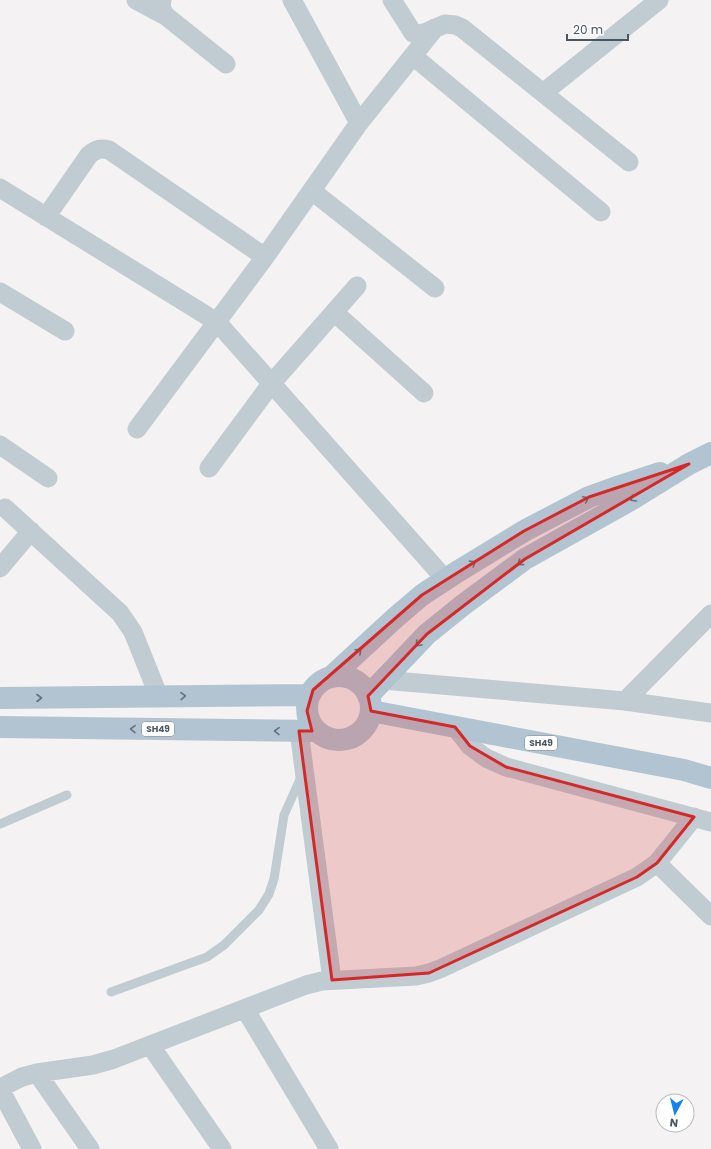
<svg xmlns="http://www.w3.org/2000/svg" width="711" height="1149" font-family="Poppins,sans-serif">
<rect width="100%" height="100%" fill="#f4f2f2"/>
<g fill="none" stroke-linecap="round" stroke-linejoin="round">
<path stroke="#c0cbd2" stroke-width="9" d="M 0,824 L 67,795
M 111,992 L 207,957 L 224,945 L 259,910 L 269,894 L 274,879 L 284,815 L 302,775"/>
<path stroke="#c0cbd2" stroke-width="19" d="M 136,0 L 166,16
M 162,0 L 161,8 L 166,16 L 226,64
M 292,0 L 359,123
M 392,0 L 413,33 L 422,34 L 445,24 L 455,25 L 462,28 L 629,162
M 413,56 L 601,212
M 543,93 L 659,0
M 0,188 L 217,322 L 446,580
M 312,191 L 435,288
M 46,217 L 89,155 C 96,149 101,148 109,150 L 265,257
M 0,292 L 65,331
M 334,312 L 424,393
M 137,429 L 265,257 L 359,123 L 435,28
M 0,445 L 48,478
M 209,468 L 271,384 L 357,286
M 5,508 L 120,613 L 133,632 L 159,697
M 0,568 L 31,531
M 383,680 L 625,701 L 711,713
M 625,701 L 711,614
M 455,727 L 470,746 L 486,758 L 506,767 L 711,822
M 299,731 L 332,980
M 657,863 L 711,916
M 245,1009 L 329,1149
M 150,1045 L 222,1149
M 37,1073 L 90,1149
M 0,1088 L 22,1077 L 37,1073 L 93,1065 L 114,1059 L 306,985 L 322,981 L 416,976 L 429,973 L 442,968 L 637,877 L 657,863 L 694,817
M 0,1089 L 32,1149"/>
<path stroke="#b2c4d1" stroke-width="22" d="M307 708a32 32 0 1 1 64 0a32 32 0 1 1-64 0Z
M 331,677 L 395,618 L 422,595 L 457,572 L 524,531 L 589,497 L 614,488 L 660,473
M 368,696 L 427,634 L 463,605 L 525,559 L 629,501 L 689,464 L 711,453
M 0,698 L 310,695
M 371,711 L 684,770 L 711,778
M 0,727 L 316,731"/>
</g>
<defs><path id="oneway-chevron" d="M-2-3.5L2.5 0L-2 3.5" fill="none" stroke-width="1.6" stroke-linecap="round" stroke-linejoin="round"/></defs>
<g stroke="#63727d">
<use href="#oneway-chevron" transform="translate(586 499) rotate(-26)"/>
<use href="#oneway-chevron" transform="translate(633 499) rotate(149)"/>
<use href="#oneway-chevron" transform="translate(473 563) rotate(-32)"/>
<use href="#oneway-chevron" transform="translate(520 563) rotate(144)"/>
<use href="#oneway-chevron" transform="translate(418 644) rotate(133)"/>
<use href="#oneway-chevron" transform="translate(359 651) rotate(-43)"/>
<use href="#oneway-chevron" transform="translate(183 696) rotate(-1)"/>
<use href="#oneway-chevron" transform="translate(39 698)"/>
<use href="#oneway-chevron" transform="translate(133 729) rotate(-179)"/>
<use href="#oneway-chevron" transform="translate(277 731) rotate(-179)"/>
</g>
<path fill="#d62828" fill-opacity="0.2" stroke="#d62828" stroke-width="3" stroke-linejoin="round" d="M 689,464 L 525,559 L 427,634 L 368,696 L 371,711 L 455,727 L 470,746 L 506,767 L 694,817 L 657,863 L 637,877 L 429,973 L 332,980 L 299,731 L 312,731 L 307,711 L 313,690 L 422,595 L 524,531 L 589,497 Z"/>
<g text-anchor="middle" stroke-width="3" stroke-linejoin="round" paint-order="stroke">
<g fill="#fff" stroke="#808990" stroke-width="1">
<rect x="142" y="722" width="32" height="14" rx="3"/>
<rect x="525" y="736" width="32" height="14" rx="3"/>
</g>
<g font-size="9" font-weight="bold" fill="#495761">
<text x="158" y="732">SH49</text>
<text x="541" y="746">SH49</text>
</g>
</g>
<g transform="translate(675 1113) rotate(187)"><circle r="19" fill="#ffffff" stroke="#b6bcc0"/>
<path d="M0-3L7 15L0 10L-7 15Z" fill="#1483ec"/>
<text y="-6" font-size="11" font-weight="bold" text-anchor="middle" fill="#495761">N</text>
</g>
<path d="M567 34v6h61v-6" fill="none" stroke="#495761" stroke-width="2"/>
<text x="573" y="34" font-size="12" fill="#495761" stroke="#ffffff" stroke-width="3" paint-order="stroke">20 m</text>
</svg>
